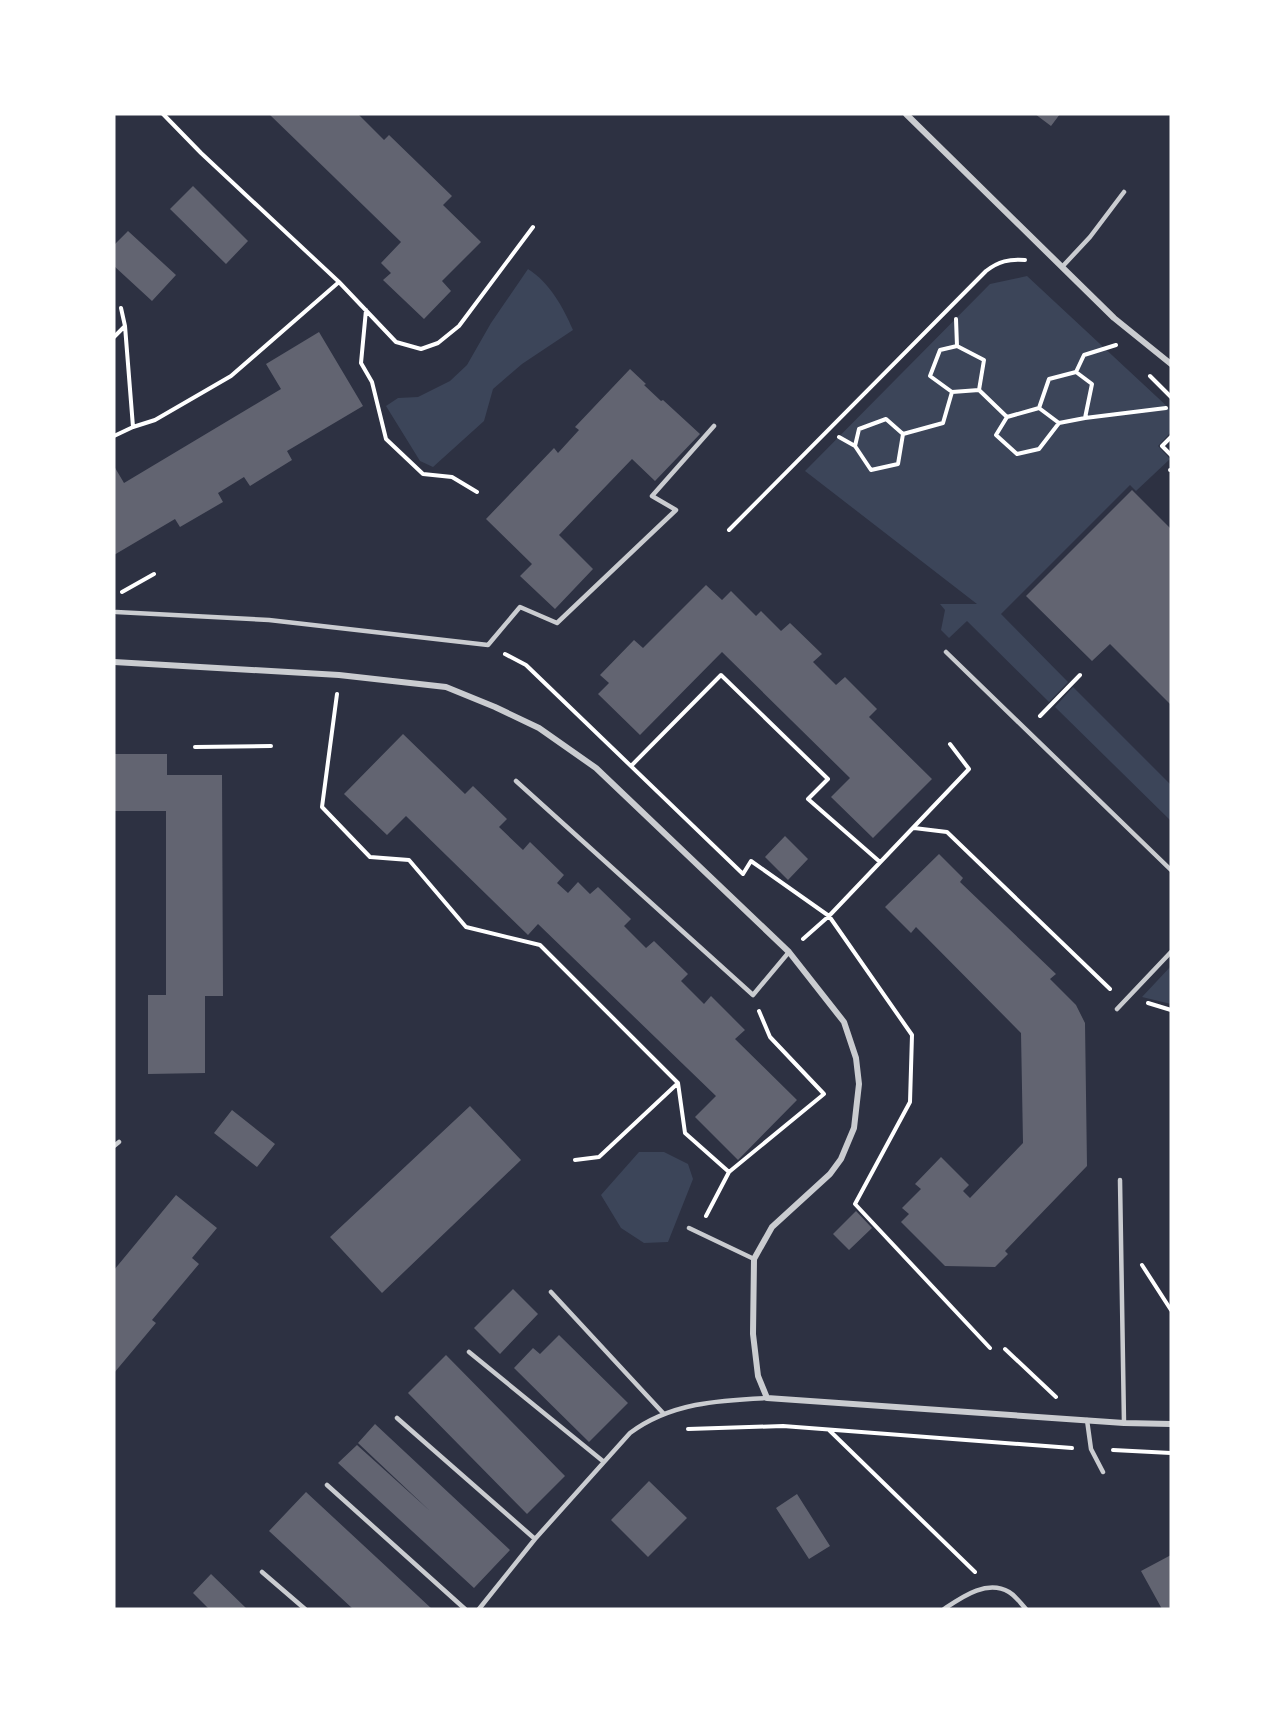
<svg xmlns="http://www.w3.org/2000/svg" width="1285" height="1723" font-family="'Varela Round',sans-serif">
<rect width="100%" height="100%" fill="#2d3142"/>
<path fill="#3c4559" d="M 528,269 C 550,283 563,307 573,330 L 522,364 L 493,389 L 484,421 L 433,467 L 420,461 L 386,406 L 398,398 L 418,397 L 450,381 L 467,365 L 491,323 Z
M 1027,276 L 1171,410 L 1171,432 L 1158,446 L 1170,459 L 1136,491 L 1130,485 L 1001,614 L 1068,682 L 1049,702 L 967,621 L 949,638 L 941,630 L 945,610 L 940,604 L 977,604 L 805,471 L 990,284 Z
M 1073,687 L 1171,785 L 1171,821 L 1055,707 Z
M 1171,966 L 1171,1004 L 1142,997 Z
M 639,1152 L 664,1152 L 688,1164 L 693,1179 L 668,1242 L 644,1243 L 621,1228 L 601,1195 Z"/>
<path fill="#626471" d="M 269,114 L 358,114 L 384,140 L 389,135 L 452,196 L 443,205 L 481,242 L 442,281 L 451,291 L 424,319 L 383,280 L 391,273 L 381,263 L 401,242 Z
M 1035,114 L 1060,114 L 1051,126 Z
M 193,186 L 248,241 L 226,264 L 170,209 Z
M 128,231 L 176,275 L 152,301 L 114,266 L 114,245 Z
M 319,332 L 363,406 L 287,451 L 292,460 L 250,486 L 244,477 L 218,493 L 223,502 L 180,527 L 175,519 L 114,555 L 114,466 L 124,483 L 281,389 L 266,364 Z
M 630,369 L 646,384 L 644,385 L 661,401 L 663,400 L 700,434 L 655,481 L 632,459 L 559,535 L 593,569 L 555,609 L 520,576 L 532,564 L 486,519 L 554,448 L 558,453 L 579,430 L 575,427 Z
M 1132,490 L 1171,529 L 1171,705 L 1110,644 L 1092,661 L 1026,596 Z
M 706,585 L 722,600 L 731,591 L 756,616 L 761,611 L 781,631 L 790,623 L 822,654 L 813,662 L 836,685 L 845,677 L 877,709 L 869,717 L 932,779 L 873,838 L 831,797 L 850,778 L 722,652 L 640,735 L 598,694 L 609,683 L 600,675 L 634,640 L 643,648 Z
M 403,734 L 465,794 L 473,786 L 507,819 L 499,827 L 523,850 L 530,842 L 564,875 L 557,883 L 568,893 L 578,882 L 590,894 L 598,887 L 631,919 L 624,926 L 646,948 L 654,941 L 688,974 L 681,981 L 704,1004 L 711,996 L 745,1030 L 735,1039 L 797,1100 L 738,1160 L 695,1117 L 716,1096 L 538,924 L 528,935 L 406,816 L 387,835 L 344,794 Z
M 114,754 L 167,754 L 167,775 L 222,775 L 223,996 L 205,996 L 205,1073 L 148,1074 L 148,995 L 166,995 L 166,811 L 114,811 Z
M 785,836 L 808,859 L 788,880 L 765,857 Z
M 939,854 L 963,878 L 960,882 L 1056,974 L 1050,979 L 1076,1005 L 1085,1023 L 1087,1166 L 1005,1251 L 1008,1254 L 995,1267 L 945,1266 L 901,1222 L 909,1214 L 902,1208 L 921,1189 L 915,1184 L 941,1157 L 969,1185 L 963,1191 L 970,1198 L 1023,1143 L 1021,1033 L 916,927 L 911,933 L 885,907 Z
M 470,1106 L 521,1160 L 382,1293 L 330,1237 Z
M 232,1110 L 275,1144 L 257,1167 L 214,1133 Z
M 176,1195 L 217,1228 L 192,1258 L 199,1264 L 152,1320 L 156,1323 L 114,1373 L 114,1270 Z
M 856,1211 L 872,1228 L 849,1250 L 833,1234 Z
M 513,1289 L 538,1314 L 500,1354 L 474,1328 Z
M 559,1335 L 628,1403 L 589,1442 L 514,1368 L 533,1348 L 540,1354 Z
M 446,1355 L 565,1476 L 527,1514 L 408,1393 Z
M 375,1424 L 510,1550 L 474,1588 L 338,1463 L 357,1445 L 430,1511 L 358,1443 Z
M 649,1481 L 687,1518 L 648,1557 L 611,1520 Z
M 306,1492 L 432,1609 L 353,1609 L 269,1531 Z
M 797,1494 L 830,1546 L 809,1559 L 776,1508 Z
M 1171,1555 L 1171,1609 L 1162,1609 L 1141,1571 Z
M 211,1574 L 247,1609 L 209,1609 L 193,1593 Z"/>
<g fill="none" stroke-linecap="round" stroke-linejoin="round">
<path stroke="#fff" stroke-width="4" d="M 339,282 L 396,342 L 421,349 L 438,343 L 459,326 L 533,227
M 366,310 L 361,363 L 372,382 L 386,439 L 423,474 L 452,477 L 477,492
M 125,326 L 133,427 L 155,420 L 231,376 L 339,282 L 201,153 L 163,114
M 114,337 L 125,326 L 121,308
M 1076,372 L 1084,355 L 1116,345
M 1150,376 L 1171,397
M 979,390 L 1007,417 L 1039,408 L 1049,379 L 1076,372 L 1092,384 L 1085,418 L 1059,423 L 1039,408
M 952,392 L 979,390 L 984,360 L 957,346
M 1007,417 L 996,435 L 1017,454 L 1039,449 L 1059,423
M 1085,418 L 1166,408
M 114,436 L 133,427
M 839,437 L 855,446 L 859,429 L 886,419 L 903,434 L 943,423 L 952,392 L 930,376 L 940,350 L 957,346 L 956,319
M 1171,437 L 1162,446 L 1171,455
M 855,446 L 871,470 L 898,464 L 903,434
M 1170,470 L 1171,470
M 729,530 L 986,271 C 999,261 1009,259 1025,260
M 122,592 L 154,574
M 505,654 L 526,665 L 743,874 L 751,861 L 829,916 L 912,1035 L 910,1102 L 855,1204 L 990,1348
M 337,694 L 322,807 L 370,857 L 409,860 L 466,927 L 540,945 L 678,1083 L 685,1133 L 729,1172 L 706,1216
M 1040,716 L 1080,675
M 195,747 L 271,746
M 631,766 L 721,675 L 828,779 L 808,799 L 880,862
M 914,828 L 947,832 L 1110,989
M 803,939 L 829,916 L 969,769 L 950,744
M 1148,1003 L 1171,1010
M 575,1160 L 599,1157 L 677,1084
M 729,1172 L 824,1094 L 770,1037 L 759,1011
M 1142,1265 L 1171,1310
M 1005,1349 L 1056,1397
M 688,1429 L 783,1426 L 1072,1448
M 829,1430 L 975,1572
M 1113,1450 L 1171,1453"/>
<path stroke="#caccd0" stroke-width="4.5" d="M 1062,267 L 1090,237 L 1124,192
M 116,612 L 269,620 L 488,645 L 520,607 L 557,623 L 676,510 L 652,496 L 714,426
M 946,652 L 1171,870
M 516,781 L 753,995 L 789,952
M 1117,1009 L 1171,952
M 114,1146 L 119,1142
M 1120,1180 L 1124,1423
M 689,1228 L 754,1259
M 551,1292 L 663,1413
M 469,1352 L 604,1462
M 397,1418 L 535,1539
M 1087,1420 L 1091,1449 L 1103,1472
M 327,1485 L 465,1609
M 262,1572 L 305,1609
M 479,1609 L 535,1539 L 630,1433 C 670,1403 719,1400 767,1398
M 944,1609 C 962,1597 987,1579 1009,1592 C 1016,1596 1021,1604 1026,1609"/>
<path stroke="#caccd0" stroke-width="6" d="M 906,114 L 1114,318 L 1171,364
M 114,662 L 339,675 L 446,687 L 495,707 L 539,728 L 596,768 L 789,952 L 844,1022 L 856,1058 L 859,1084 L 854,1128 L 841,1159 L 830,1174 L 772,1227 L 754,1259 L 753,1334 L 758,1376 L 767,1398 L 1124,1423 L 1171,1424"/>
</g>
<rect width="1285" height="1723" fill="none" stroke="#ffffff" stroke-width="231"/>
</svg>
